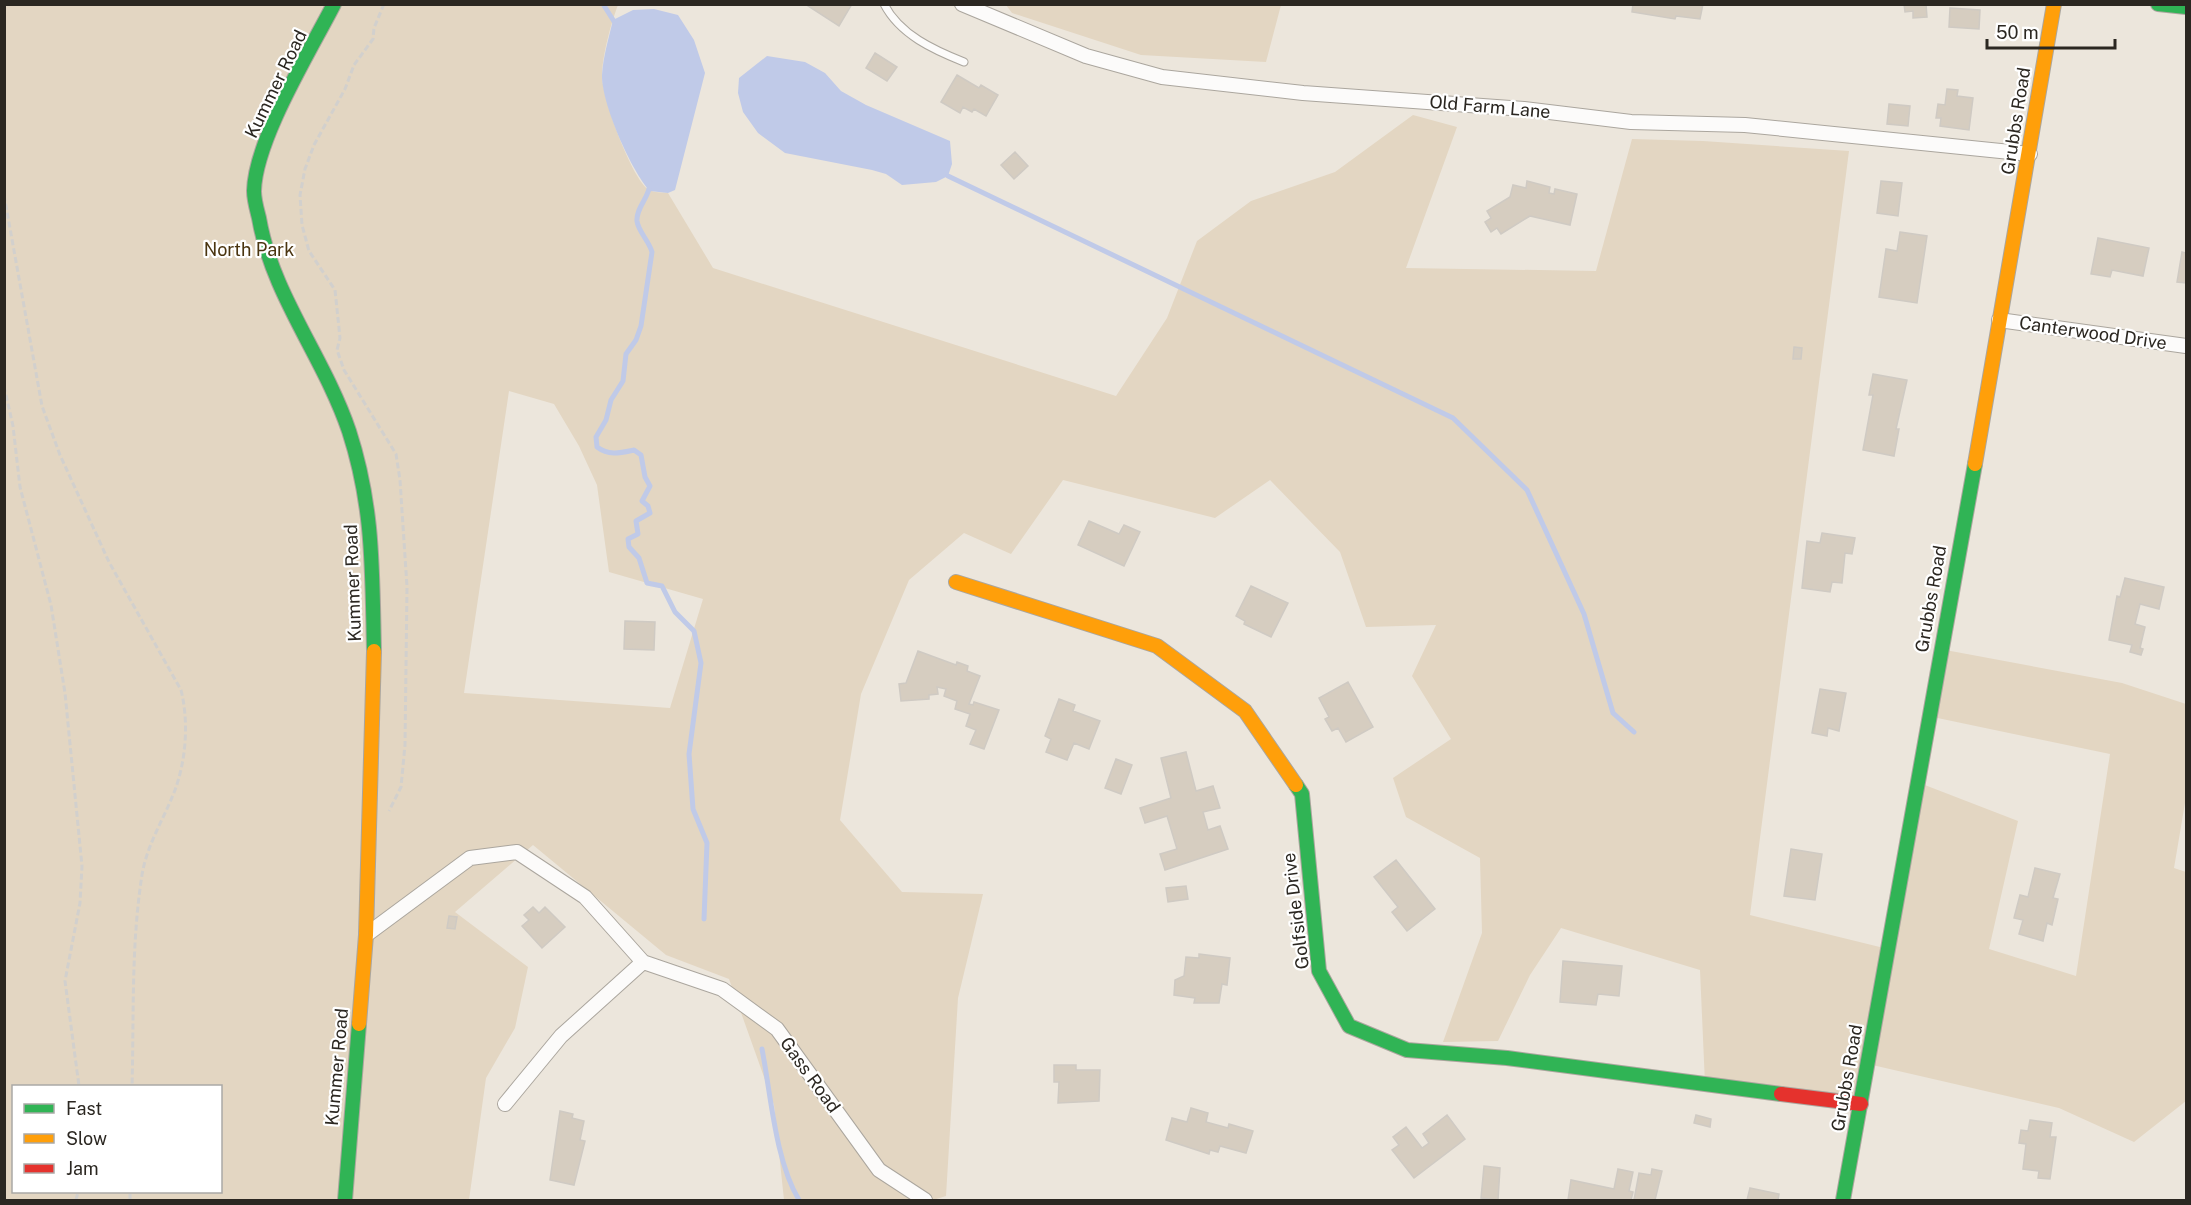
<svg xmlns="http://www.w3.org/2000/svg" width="2191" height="1205" font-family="'Public Sans',sans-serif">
<rect width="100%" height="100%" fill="#ece6dc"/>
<path fill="#e3d6c2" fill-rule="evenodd" d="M 5,5 L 618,5 C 611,23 602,57 602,76 C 602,97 632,180 649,190 C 654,193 663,192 668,193 L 713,268 L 1116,396 L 1167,318 L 1197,241 L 1251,201 L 1335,172 L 1413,115 L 1457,127 L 1406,268 L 1596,271 L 1632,139 L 1703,141 L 1849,151 L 1750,915 L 1888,949 L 1917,782 L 2018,821 L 1989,949 L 2076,976 L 2110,754 L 1928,716 L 1940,649 L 2122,683 L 2186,704 L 2186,797 L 2174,868 L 2186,872 L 2186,1101 L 2134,1142 L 2059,1108 L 1868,1064 L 1861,1104 L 1705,1084 L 1700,970 L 1561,928 L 1530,975 L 1498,1041 L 1443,1042 L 1482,933 L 1480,858 L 1406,817 L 1393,778 L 1451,739 L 1412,676 L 1436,625 L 1366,627 L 1340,552 L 1270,480 L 1215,518 L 1063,480 L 1011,554 L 964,533 L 909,580 L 861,694 L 840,820 L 902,892 L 983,894 L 958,998 L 946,1196 L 933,1200 L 784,1200 L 774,1105 L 729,979 L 666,955 L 533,845 L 455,912 L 528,967 L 515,1028 L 486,1078 L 469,1200 L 5,1200 ZM 509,391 L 554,404 L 579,446 L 597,485 L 609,572 L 703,599 L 670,708 L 464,693 ZM 14,1086 L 220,1086 L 220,1192 L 14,1192 Z
M 1006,5 L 1281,5 L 1266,62 L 1141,55 L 1012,13 Z"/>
<path fill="#c0cae8" d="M 654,9 L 678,15 L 694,40 L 705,73 L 675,190 L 668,193 L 650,191 C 631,171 601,102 602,75 C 603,57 609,37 613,20 L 633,10 Z
M 767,56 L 805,62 L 825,73 L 841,91 L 866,105 L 950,141 L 952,164 L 948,176 L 936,182 L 902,185 L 886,174 L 872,170 L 785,153 L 758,133 L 743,112 L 738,93 L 739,78 Z"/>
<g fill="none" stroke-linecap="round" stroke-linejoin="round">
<path stroke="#c0cae8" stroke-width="5" d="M 603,4 L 615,23
M 948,176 L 1453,418 L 1527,490 L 1584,614 L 1613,713 L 1634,732
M 650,183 C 650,197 636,207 637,221 C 638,231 649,241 652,252 L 641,326 L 636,340 L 626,354 L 623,381 L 611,400 L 606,420 L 596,437 L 597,447 C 609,456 620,453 634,450 L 641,455 L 645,477 L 650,486 L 642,501 L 648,506 L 650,513 L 636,521 L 638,534 L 628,539 L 629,547 L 639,558 L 647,583 L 662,586 L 675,612 L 694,631 L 701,663 L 689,754 L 693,809 L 707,843 L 704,919
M 762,1049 C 771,1095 775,1160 799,1200"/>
</g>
<path fill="#d6cdc0" stroke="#cfcac3" stroke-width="1.5" d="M 805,4 L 852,4 L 839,26 Z
M 1633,4 L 1703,4 L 1700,19 L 1676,16 L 1675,19 L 1632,12 Z
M 1904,4 L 1926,4 L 1927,17 L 1913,18 L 1913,11 L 1905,12 Z
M 1950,8 L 1980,10 L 1979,29 L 1949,27 Z
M 875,53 L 897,67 L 887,81 L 866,68 Z
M 957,75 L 979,88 L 981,85 L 998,95 L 986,116 L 974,109 L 972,112 L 963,107 L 960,113 L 941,102 Z
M 1947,89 L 1958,90 L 1957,96 L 1973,98 L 1969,130 L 1940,126 L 1941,118 L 1936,118 L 1938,104 L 1945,105 Z
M 1889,104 L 1910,106 L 1908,126 L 1887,124 Z
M 1015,152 L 1028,166 L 1014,179 L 1001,165 Z
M 1527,181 L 1550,187 L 1549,193 L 1554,194 L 1555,189 L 1577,194 L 1570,225 L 1530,216 L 1501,234 L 1497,228 L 1491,232 L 1485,222 L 1491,218 L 1487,211 L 1510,197 L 1513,185 L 1526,188 Z
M 1881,181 L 1902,183 L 1898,216 L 1877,213 Z
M 1900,232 L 1927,236 L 1917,303 L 1879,297 L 1886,249 L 1897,251 Z
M 2098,238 L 2149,248 L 2143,276 L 2112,270 L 2110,277 L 2091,274 Z
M 2182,252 L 2186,253 L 2186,283 L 2177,282 Z
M 1794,347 L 1802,348 L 1801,359 L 1793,359 Z
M 1873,374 L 1907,380 L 1896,429 L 1899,429 L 1894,456 L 1863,450 L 1873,395 L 1869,395 Z
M 1089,521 L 1119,534 L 1124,525 L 1140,532 L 1124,566 L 1078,545 Z
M 1822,533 L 1855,538 L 1852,554 L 1845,553 L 1842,583 L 1832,582 L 1830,592 L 1802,588 L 1807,541 L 1820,543 Z
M 2125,578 L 2164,587 L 2159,609 L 2140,604 L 2135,624 L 2145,627 L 2140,648 L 2143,649 L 2141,655 L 2130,652 L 2132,645 L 2109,640 L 2117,596 L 2120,597 Z
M 1251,586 L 1288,603 L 1271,637 L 1244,624 L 1245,621 L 1236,616 Z
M 625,621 L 655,622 L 654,650 L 624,649 Z
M 918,651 L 956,665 L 957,662 L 968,666 L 967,671 L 980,676 L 969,704 L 973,705 L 974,702 L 999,710 L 984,749 L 970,744 L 976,730 L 966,726 L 970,714 L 955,709 L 957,701 L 944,696 L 946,689 L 937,687 L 938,694 L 929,695 L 929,699 L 901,701 L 899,684 L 906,683 Z
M 1348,682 L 1373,727 L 1346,742 L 1338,728 L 1332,731 L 1325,719 L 1329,717 L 1319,698 Z
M 1820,689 L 1846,693 L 1839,731 L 1828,728 L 1827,736 L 1812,733 Z
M 1059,699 L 1075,705 L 1073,711 L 1100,721 L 1089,749 L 1074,743 L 1067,760 L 1046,752 L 1051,739 L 1045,736 Z
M 1186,752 L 1196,791 L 1213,786 L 1220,808 L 1203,812 L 1208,830 L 1220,826 L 1228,849 L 1165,870 L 1160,854 L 1177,849 L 1167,816 L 1145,823 L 1140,808 L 1171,798 L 1161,758 Z
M 1116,759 L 1132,765 L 1121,794 L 1105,788 Z
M 1791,849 L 1822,854 L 1815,900 L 1784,896 Z
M 1396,860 L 1435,909 L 1407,931 L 1392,912 L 1398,907 L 1374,877 Z
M 2035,868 L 2060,874 L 2053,898 L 2058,899 L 2052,925 L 2047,923 L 2043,941 L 2019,934 L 2023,920 L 2014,918 L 2020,895 L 2028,897 Z
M 1186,886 L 1188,899 L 1168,902 L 1166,888 Z
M 533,907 L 539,913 L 545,907 L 565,927 L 542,948 L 522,926 L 529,920 L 524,915 Z
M 449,916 L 457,917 L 455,929 L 447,928 Z
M 1199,954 L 1230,958 L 1227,985 L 1222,984 L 1219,1003 L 1194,1003 L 1195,998 L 1174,995 L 1175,980 L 1184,976 L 1186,957 L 1199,958 Z
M 1563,961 L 1622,966 L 1619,996 L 1598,994 L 1596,1005 L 1560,1002 Z
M 1054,1065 L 1076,1065 L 1076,1070 L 1100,1070 L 1099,1101 L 1058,1103 L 1059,1082 L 1054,1082 Z
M 1191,1108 L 1208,1113 L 1206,1122 L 1228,1128 L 1229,1124 L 1253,1131 L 1246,1153 L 1220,1146 L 1218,1152 L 1210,1150 L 1209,1154 L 1166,1140 L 1172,1118 L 1187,1122 Z
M 560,1111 L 573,1114 L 572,1118 L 584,1121 L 580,1140 L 585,1141 L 574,1185 L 550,1180 Z
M 1447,1115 L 1465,1139 L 1414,1178 L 1392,1150 L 1399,1145 L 1393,1137 L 1406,1127 L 1422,1148 L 1429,1143 L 1423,1134 Z
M 1696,1115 L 1711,1119 L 1710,1127 L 1694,1123 Z
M 2030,1120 L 2052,1123 L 2050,1137 L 2056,1137 L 2050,1179 L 2038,1178 L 2039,1171 L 2023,1169 L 2026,1144 L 2019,1143 L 2021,1130 L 2028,1131 Z
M 1484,1166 L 1500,1168 L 1498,1200 L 1481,1198 Z
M 1618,1169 L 1633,1172 L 1629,1191 L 1633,1192 L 1631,1200 L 1568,1200 L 1571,1180 L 1614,1189 Z
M 1652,1169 L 1662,1171 L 1655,1200 L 1634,1200 L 1639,1173 L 1651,1175 Z
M 1750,1188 L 1779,1194 L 1778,1200 L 1747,1200 Z"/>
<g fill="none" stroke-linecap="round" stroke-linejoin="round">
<g stroke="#aba69e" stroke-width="9">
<path id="lane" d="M 884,4 C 900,35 934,50 964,62"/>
</g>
<g stroke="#aba69e" stroke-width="16">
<path id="street" d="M 962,4 L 1086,56 L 1162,77 L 1303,93 L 1524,109 L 1631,122 L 1745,125 L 2030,154
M 1999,320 L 2186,346
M 366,935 L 470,858 L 517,852 L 585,897 L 643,962 L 561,1036 L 505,1104
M 643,962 L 722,989 L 777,1029 L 879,1170 L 925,1200"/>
</g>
<g stroke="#aba69e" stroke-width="16">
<path id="fast" d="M 334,4 C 310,51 255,140 254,191 C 254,200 257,210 259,218 C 272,295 324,357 349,431 C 374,508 372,572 374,651
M 2158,4 L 2186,7
M 1296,785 L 1302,794 L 1319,971 L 1349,1026 L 1407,1050 L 1507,1058 L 1781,1094
M 345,1200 L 359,1024
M 1843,1200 L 1975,464"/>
</g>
<g stroke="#aba69e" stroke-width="16">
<path id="slow" d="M 1975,464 L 2054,4
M 956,582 L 1157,646 L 1245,711 L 1296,785
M 359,1024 L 366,935 L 374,651"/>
</g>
<g stroke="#aba69e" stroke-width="16">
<path id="jam" d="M 1781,1094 L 1861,1104"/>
</g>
<path stroke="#d2d0cd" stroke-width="3" stroke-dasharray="6 3" stroke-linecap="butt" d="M 384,4 L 374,28 L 373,39 L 354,65 L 345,89 L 314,145 L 305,169 L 300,195 L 302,225 L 309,251 L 335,290 L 340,338 L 337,350 L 344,370 L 396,454 L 400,480 L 407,587 L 405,745 L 401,787 L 389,811
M 4,195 L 42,406 L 60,455 L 109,562 L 181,690 C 189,722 186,760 175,790 C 164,819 147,844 142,875 C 131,945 134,1016 132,1086
M 4,386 L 13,426 L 20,487 L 51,605 L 65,693 L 82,866 L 80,903 L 65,981 L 79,1086
M 76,1200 L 78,1192
M 130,1200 L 130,1192"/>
<use href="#lane" stroke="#fcfbfa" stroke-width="7"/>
<use href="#street" stroke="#fcfbfa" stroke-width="14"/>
<use href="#fast" stroke="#30b455" stroke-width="14"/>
<use href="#slow" stroke="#ff9f0a" stroke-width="14"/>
<use href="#jam" stroke="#e5322d" stroke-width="14"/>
</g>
<g text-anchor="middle" stroke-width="4.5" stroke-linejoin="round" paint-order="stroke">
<g font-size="18" fill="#2b2721" stroke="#fff">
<text transform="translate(276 84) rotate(-64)" y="6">Kummer Road</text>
<text transform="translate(1490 107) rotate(5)" y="6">Old Farm Lane</text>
<text transform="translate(2016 121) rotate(-81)" y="6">Grubbs Road</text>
<text transform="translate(2093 333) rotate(8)" y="6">Canterwood Drive</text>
<text transform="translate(353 583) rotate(-92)" y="6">Kummer Road</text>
<text transform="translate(1931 599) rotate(-80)" y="6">Grubbs Road</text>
<text transform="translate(1296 911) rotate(-97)" y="6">Golfside Drive</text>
<text transform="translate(337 1067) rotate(-85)" y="6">Kummer Road</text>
<text transform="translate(810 1075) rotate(54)" y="6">Gass Road</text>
<text transform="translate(1847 1078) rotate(-80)" y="6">Grubbs Road</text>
</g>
<g font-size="18" fill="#4a3510" stroke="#fff">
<text x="249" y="256">North Park</text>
</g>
</g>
<rect width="2191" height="1205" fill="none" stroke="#2b2721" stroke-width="12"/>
<rect x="12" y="1085" width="210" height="108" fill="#ffffff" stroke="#aaa9a6" stroke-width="1.5"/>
<rect x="24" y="1104" width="30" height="9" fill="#30b455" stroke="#aaa9a6" stroke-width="1.5"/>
<text x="66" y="1115" font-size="18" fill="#2b2721">Fast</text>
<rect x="24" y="1134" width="30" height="9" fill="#ff9f0a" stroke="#aaa9a6" stroke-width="1.5"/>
<text x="66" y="1145" font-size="18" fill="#2b2721">Slow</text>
<rect x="24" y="1164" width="30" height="9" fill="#e5322d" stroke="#aaa9a6" stroke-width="1.5"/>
<text x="66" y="1175" font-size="18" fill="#2b2721">Jam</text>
<path d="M1987 39v9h128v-9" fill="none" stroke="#2b2721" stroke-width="3"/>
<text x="1996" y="39" font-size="18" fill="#2b2721" stroke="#ffffff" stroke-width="4.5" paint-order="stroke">50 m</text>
</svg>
